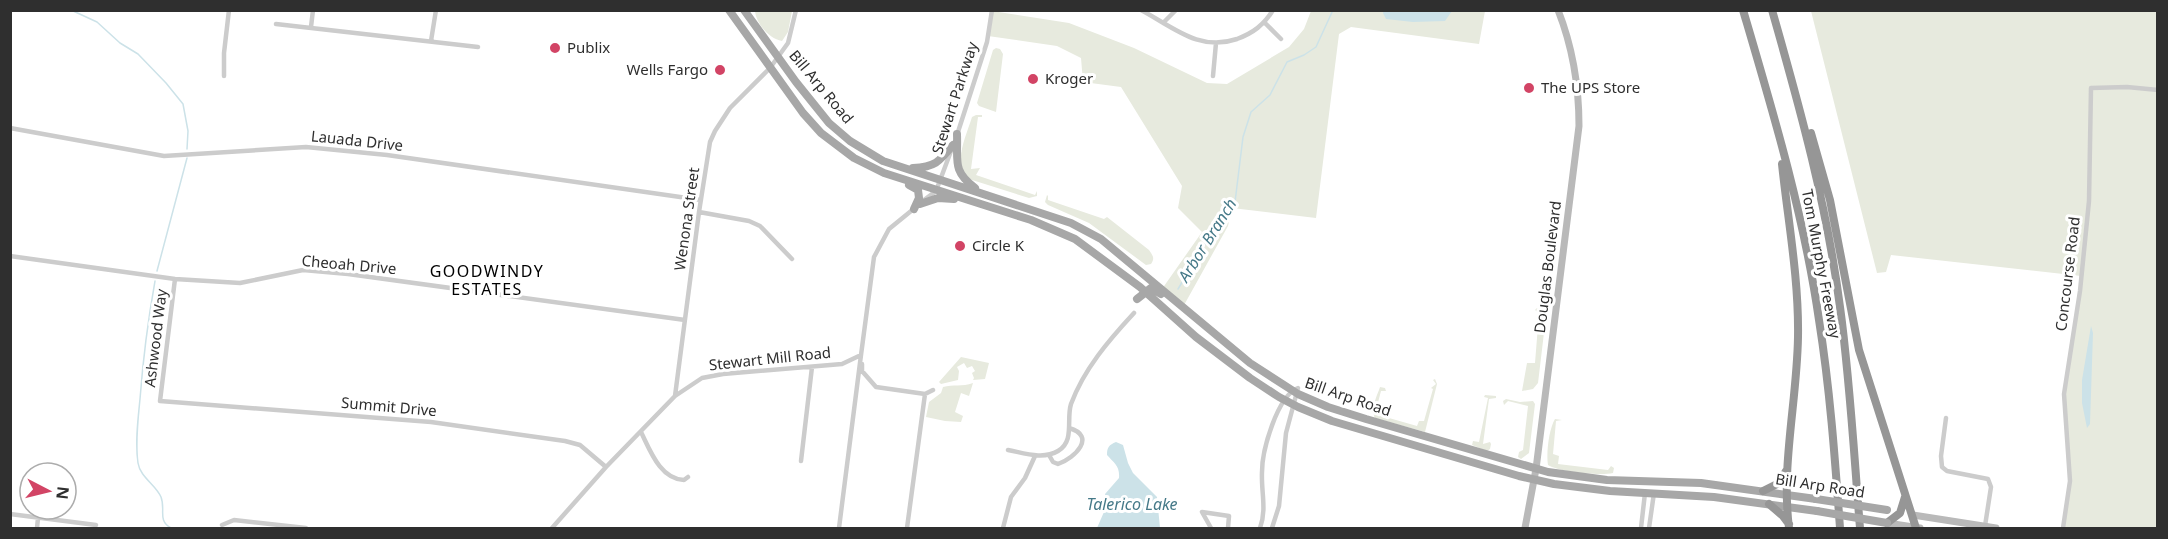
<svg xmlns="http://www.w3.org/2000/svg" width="2168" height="539" font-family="'Noto Sans',sans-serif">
<rect width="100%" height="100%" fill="#fff"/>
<path fill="#e7eade" d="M 755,11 L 792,11 L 788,32 L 782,41 C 769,39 756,23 755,11 Z
M 992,11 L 1069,23 L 1134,48 L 1207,83 L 1227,84 L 1289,47 L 1304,29 L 1311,11 L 1485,11 L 1479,44 L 1351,27 L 1339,34 L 1316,218 L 1232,208 L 1228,226 L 1183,307 L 1162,289 L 1202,232 L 1178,208 L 1182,186 L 1121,87 L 1083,82 L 1081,58 L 1057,46 L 988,36 Z
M 1811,11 L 2157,11 L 2157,528 L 2064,528 L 2070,481 L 2064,394 L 2081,276 L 1891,255 L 1886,272 L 1877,273 Z
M 996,48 L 1000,49 L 1003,54 L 996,112 L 979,106 L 977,103 L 993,50 Z
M 976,115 L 982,115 L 982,117 L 978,117 L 971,169 L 980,168 L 976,175 L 1035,195 L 1037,191 L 1037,196 L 1029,198 L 969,179 C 952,163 966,137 972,117 Z
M 1047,195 L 1048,196 L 1048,200 L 1104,219 L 1107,217 L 1149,250 C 1153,256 1155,258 1151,264 L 1146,265 L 1089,223 L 1048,205 L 1045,202 Z
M 1537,308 L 1544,312 L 1546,316 L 1538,383 L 1533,389 L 1522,391 L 1527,363 L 1535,363 L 1539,313 L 1535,310 Z
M 961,357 L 989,363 L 985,379 L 973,380 L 974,378 L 972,373 L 975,371 L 972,366 L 967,368 L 964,363 L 957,367 L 959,371 L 958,380 L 941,384 L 939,382 Z
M 1435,379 L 1437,384 L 1425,432 L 1375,418 C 1370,409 1377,396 1380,387 L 1385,388 L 1386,391 L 1381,391 L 1375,414 L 1417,426 L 1419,421 L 1424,421 L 1433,389 L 1431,388 L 1436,384 L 1433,380 Z
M 973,383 L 969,396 L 961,393 L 955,412 L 963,416 L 961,422 L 945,421 L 926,417 L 929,402 L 941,393 L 943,387 C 953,384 962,387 973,383 Z
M 1485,395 L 1496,396 L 1496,398 L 1489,399 L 1483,444 L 1490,442 L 1491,444 L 1490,449 L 1487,451 L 1472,445 L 1473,441 L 1479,442 L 1488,398 L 1484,397 Z
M 1506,399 L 1520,402 L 1533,401 L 1535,404 L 1529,453 L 1521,459 L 1518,457 L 1519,452 L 1523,450 L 1528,406 L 1508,401 L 1504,405 L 1503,401 Z
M 1555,419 L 1562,420 L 1556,421 L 1553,454 L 1559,456 L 1558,464 L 1608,470 L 1611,466 L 1614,468 L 1613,473 C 1600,476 1559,472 1548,465 C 1546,453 1549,429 1555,419 Z"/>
<path fill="#cce2e8" d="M 1384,10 L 1452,10 L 1452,11 L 1445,21 L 1413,22 L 1386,19 L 1383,13 Z
M 2091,326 L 2093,333 L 2090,424 L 2087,428 L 2082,403 L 2082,380 Z
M 1116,442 L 1123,445 L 1128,463 L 1133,473 L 1157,497 L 1160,528 L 1097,528 L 1107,505 L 1105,494 L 1119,478 C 1120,466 1114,463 1107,455 C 1107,447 1109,445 1116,442 Z"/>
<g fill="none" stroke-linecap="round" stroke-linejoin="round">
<path stroke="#cce2e8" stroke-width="1.5" d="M 71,10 L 97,22 L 120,43 L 138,54 L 166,83 L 183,104 L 188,131 L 187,149
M 157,271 L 187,158
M 155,281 C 148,320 143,359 140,399 C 138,419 135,443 138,463 C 140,477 156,485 161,497 C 166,510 157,520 171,528
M 1178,289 L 1225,211 L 1235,202 L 1243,137 L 1251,112 L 1270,95 L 1287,62 L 1304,55 L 1316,47 L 1333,10"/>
<path stroke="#ccc" stroke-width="4.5" d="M 1141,10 C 1173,27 1199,52 1237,39 C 1253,33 1264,25 1273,10
M 1163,23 L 1176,10
M 1265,23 L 1281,39
M 276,24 L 478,47
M 311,27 L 313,10
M 431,41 L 436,10
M 224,76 L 224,53 L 229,10
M 1213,76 L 1216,43
M 10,128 L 164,156 L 306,147 L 387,155 L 701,200
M 957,135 L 987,42 L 992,10
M 924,200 L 936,191 L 951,151
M 699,212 L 749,221 L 760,226 L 792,259
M 10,256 L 175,279 L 240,283 L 303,270 L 348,274 L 685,320
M 175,279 L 160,401 L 431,422 L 565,441 L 580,445 L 606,467
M 862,364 L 862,371 L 876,387 L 925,394 L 933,390
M 675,396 L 699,212 L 710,142 L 715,131 L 730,108 L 770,68 L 788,43 L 796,10
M 1946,418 L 1941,456 L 1942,467 L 1947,471 L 1988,479 L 1991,487 L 1985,526
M 641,432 C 650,450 660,479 684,480 L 688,477
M 1008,450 C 1024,453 1043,460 1058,451 C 1075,441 1066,420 1071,404 C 1084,369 1109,340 1134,313
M 1049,455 L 1053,462 L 1058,464 C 1075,458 1097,436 1069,428
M 801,461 L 812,367
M 10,514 L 96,525
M 222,525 L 234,520 L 306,528
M 37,528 L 38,518
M 552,528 L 606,467 L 675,396 L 702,378 L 723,374 L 842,364 L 861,355 L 874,257 L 889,229 L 916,207
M 839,528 L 861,355
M 907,528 L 925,394
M 1003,528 L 1011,497 L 1025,478 L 1035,456
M 1211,528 L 1202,512 L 1229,516 L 1228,528
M 1260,528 C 1267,509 1261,492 1262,472 C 1262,451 1277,396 1298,388 L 1286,433 L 1279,506 L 1272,528
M 1641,528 L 1645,493
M 1649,528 L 1654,493
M 2063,528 L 2070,481 L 2064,394 L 2080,291 L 2089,201 L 2091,88 L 2127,87 L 2158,90"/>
<path stroke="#b9b9b9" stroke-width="7" d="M 1913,515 L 1996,528
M 1887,523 L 1920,528
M 1525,528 L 1536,469 L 1579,126 C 1579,86 1573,48 1558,10"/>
<path stroke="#a7a7a7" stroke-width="8" d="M 729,10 L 803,113 L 821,133 L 854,158 L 884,173 L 1031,220 L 1075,239 L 1140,287 L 1196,337 L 1250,378 L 1279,397 L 1298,407 L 1332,421 L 1519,476 L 1554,484 L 1610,491 L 1714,497 L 1817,511
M 744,10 L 796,82 L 829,123 L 850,141 L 883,161 L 1071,223 L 1101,239 L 1250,363 L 1298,394 L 1328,407 L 1366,419 L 1548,472 L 1607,480 L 1701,483 L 1816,499
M 957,134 C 958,161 952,171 975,188
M 913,168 C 935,167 939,162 953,145
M 909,185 L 918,190 L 919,198 L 914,209
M 920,204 L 938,198 L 954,199
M 1137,299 L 1151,288 L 1161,294"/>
<path stroke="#969696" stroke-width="8" d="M 1743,10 C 1773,112 1804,215 1819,320 C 1830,389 1835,459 1840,528
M 1772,10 C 1800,108 1827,206 1840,307 C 1850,380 1854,455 1860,528
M 1811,133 L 1830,200 L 1859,350 L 1916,528
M 1782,164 C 1788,221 1799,279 1798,337 C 1797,401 1781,465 1789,528
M 1763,491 L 1779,483 L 1786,471
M 1769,504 L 1783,516 L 1789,524
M 1887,523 L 1900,513 L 1905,497"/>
<path stroke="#a7a7a7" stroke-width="8" d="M 1816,499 L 1887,510
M 1817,511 L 1887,523"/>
</g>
<g fill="#d24465" stroke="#fff" stroke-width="2">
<circle cx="555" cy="48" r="6"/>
<circle cx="720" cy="70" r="6"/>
<circle cx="1033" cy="79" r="6"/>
<circle cx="1529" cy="88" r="6"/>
<circle cx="960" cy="246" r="6"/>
</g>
<g text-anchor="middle" stroke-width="6" stroke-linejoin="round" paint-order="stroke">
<g font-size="15" fill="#2f2f2f" stroke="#fff" text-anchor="start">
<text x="567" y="53">Publix</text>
<text x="708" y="75" text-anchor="end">Wells Fargo</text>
<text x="1045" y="84">Kroger</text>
<text x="1541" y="93">The UPS Store</text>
<text x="972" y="251">Circle K</text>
</g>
<g font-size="15" fill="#2f2f2f" stroke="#fff">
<text transform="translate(821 87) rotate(50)" y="5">Bill Arp Road</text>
<text transform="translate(955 98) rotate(-72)" y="5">Stewart Parkway</text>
<text transform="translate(357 141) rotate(6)" y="5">Lauada Drive</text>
<text transform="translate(687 219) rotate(-82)" y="5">Wenona Street</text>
<text transform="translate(1821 264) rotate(79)" y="5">Tom Murphy Freeway</text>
<text transform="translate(349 265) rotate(5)" y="5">Cheoah Drive</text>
<text transform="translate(1548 267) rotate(-83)" y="5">Douglas Boulevard</text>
<text transform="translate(2068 274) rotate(-83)" y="5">Concourse Road</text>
<text transform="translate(156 338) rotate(-83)" y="5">Ashwood Way</text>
<text transform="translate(770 359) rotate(-6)" y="5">Stewart Mill Road</text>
<text transform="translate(1348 397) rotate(19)" y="5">Bill Arp Road</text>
<text transform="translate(389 407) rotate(5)" y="5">Summit Drive</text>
<text transform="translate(1820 486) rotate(9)" y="5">Bill Arp Road</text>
</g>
<g font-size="16" font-style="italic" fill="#457988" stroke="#fff">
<text transform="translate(1207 240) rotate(-58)" y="6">Arbor Branch</text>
<text x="1132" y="510">Talerico Lake</text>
</g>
<g font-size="16" letter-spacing="1.5" fill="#000" stroke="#fff">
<text x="487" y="277">GOODWINDY<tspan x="487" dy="18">ESTATES</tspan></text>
</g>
</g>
<rect width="2168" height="539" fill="none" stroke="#2f2f2f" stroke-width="24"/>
<g transform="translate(48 491) rotate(97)"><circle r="28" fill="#ffffff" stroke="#acacac" stroke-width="1.5"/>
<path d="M0-4.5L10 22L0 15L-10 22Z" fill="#d24465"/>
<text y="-9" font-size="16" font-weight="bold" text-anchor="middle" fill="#2f2f2f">N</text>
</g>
</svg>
